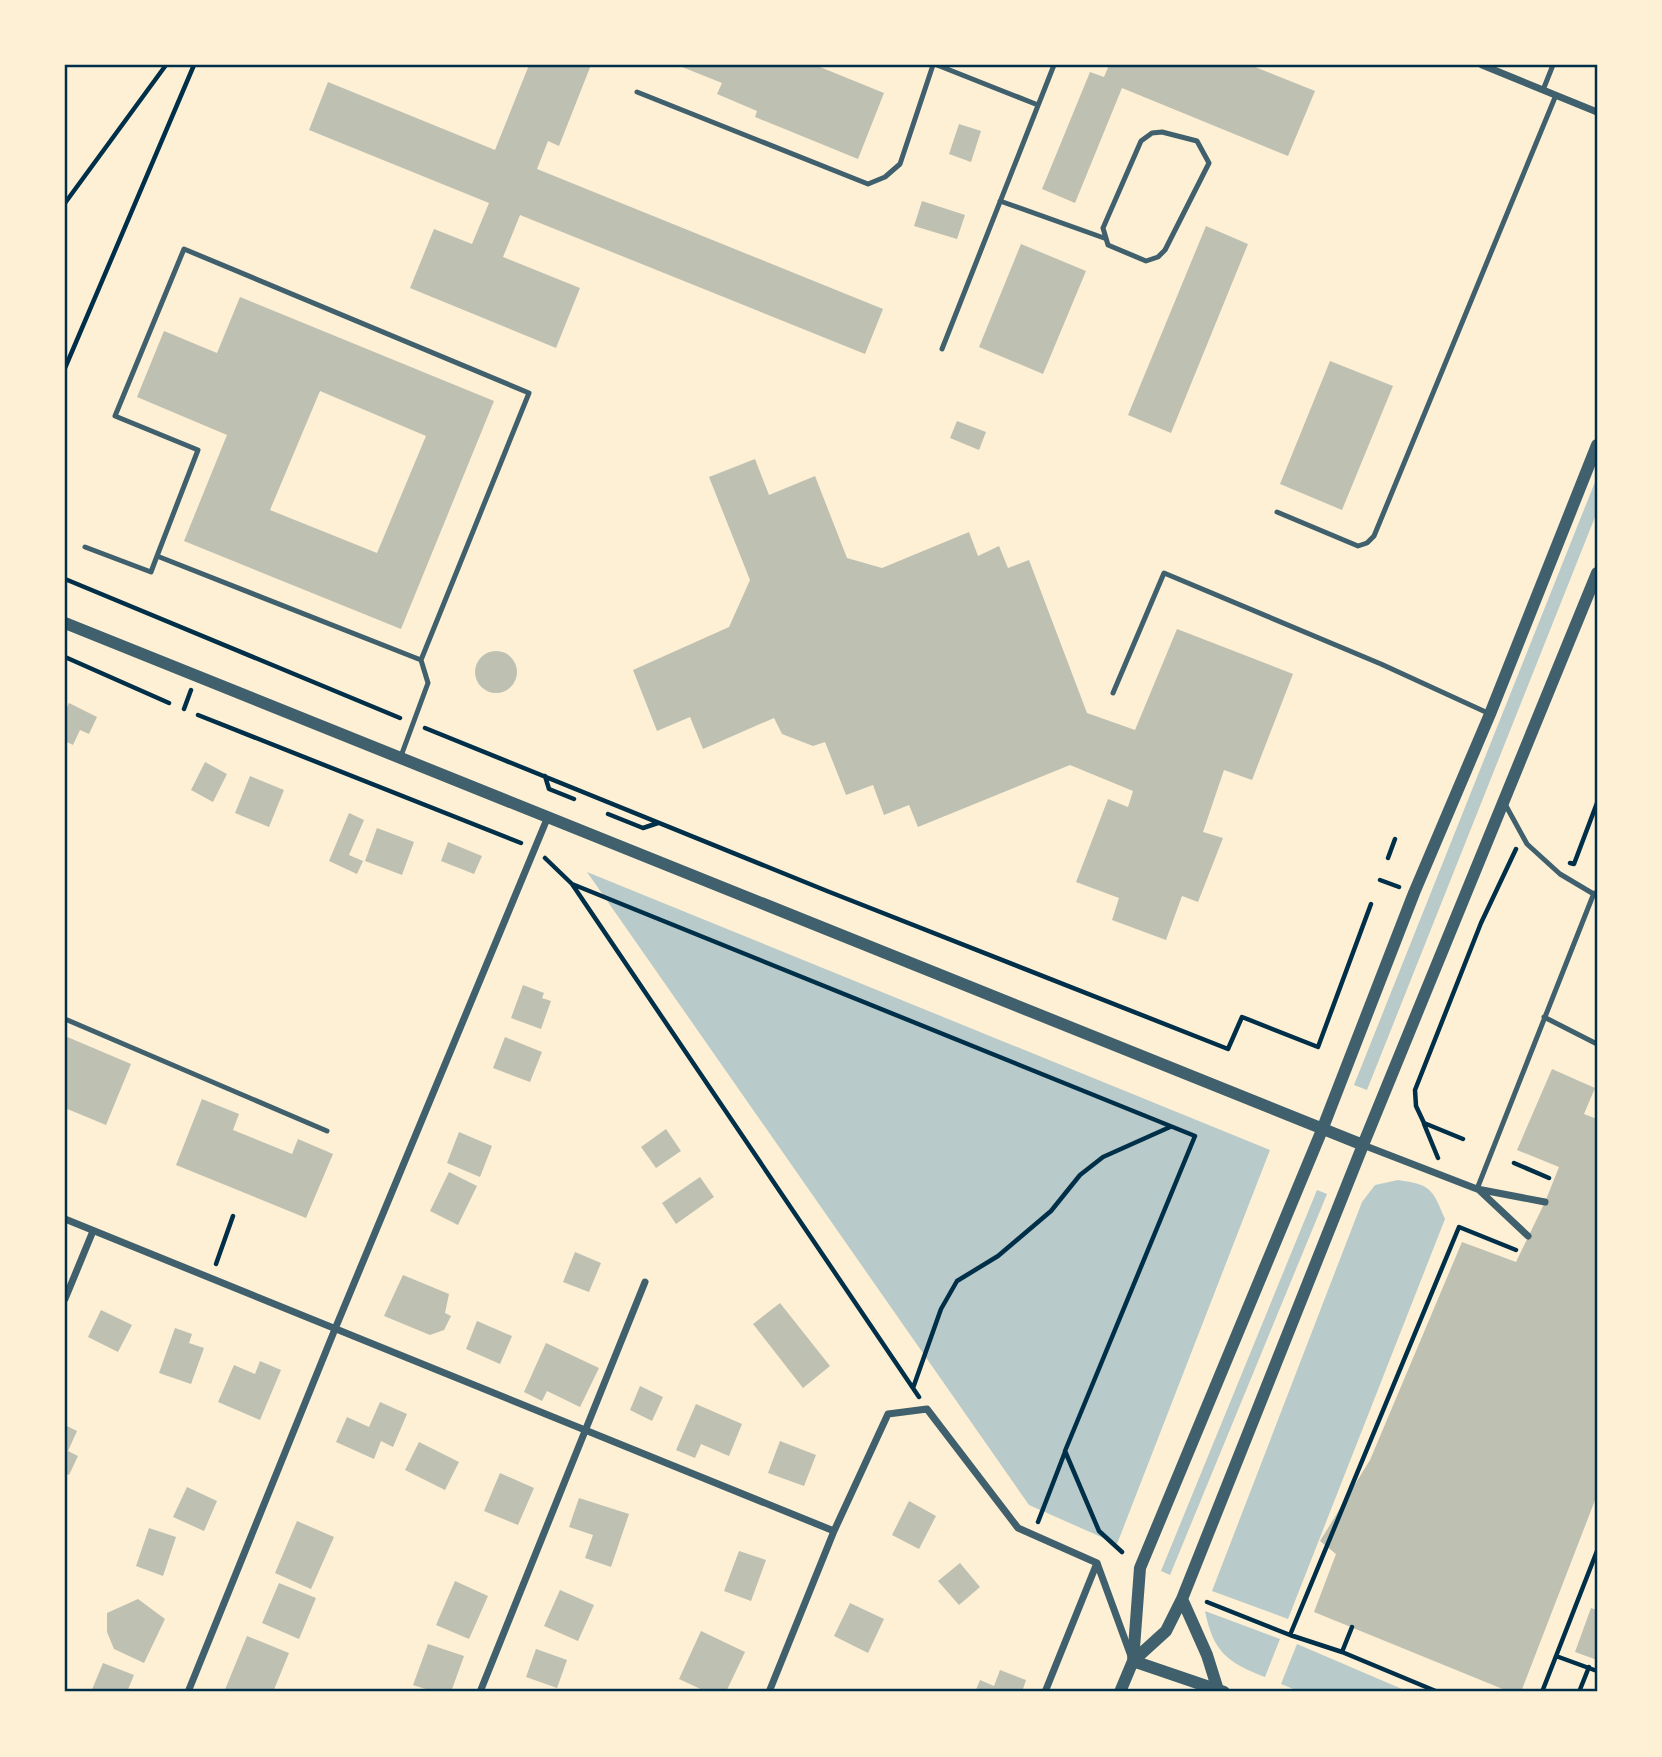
<svg xmlns="http://www.w3.org/2000/svg" width="1662" height="1757" font-family="'Fira Sans',sans-serif">
<rect width="100%" height="100%" fill="#fdf0d5"/>
<path fill="#b9caca" d="M 1597,477 L 1597,512 L 1367,1090 L 1354,1085 Z
M 587,872 L 1270,1150 L 1117,1544 L 1029,1505 Z
M 1398,1180 C 1431,1185 1432,1188 1445,1219 L 1288,1619 L 1212,1591 L 1362,1202 L 1375,1185 Z
M 1317,1190 L 1327,1194 L 1170,1575 L 1161,1571 Z
M 1205,1611 L 1280,1639 L 1265,1677 C 1228,1663 1213,1652 1205,1611 Z
M 1297,1644 L 1409,1692 L 1301,1692 L 1281,1684 Z"/>
<path fill="#bec0b2" fill-rule="evenodd" d="M 529,65 L 591,65 L 559,146 L 548,141 L 537,169 L 883,309 L 865,354 L 520,215 L 503,257 L 580,288 L 556,348 L 410,288 L 434,229 L 472,244 L 489,203 L 309,130 L 328,82 L 495,150 Z
M 677,65 L 815,65 L 884,93 L 858,159 L 755,117 L 757,111 L 717,94 L 722,83 Z
M 1109,65 L 1250,65 L 1315,91 L 1288,156 L 1122,88 L 1075,203 L 1042,189 L 1090,72 L 1104,77 Z
M 959,124 L 981,131 L 971,162 L 949,154 Z
M 922,201 L 965,215 L 957,239 L 914,226 Z
M 1206,226 L 1248,244 L 1171,433 L 1128,415 Z
M 1021,244 L 1086,271 L 1043,374 L 979,347 Z
M 240,297 L 494,401 L 401,629 L 184,541 L 227,435 L 137,397 L 164,331 L 217,353 ZM 320,391 L 426,436 L 377,553 L 270,510 Z
M 1330,361 L 1393,386 L 1342,510 L 1280,484 Z
M 957,421 L 986,432 L 979,450 L 950,438 Z
M 755,459 L 769,495 L 815,476 L 847,558 L 882,568 L 969,532 L 978,556 L 999,546 L 1008,568 L 1029,560 L 1087,713 L 1135,730 L 1177,629 L 1293,674 L 1252,780 L 1224,770 L 1203,832 L 1223,838 L 1198,902 L 1182,896 L 1166,940 L 1112,920 L 1119,898 L 1076,882 L 1108,799 L 1128,807 L 1133,791 L 1070,765 L 918,827 L 909,805 L 884,815 L 873,785 L 846,795 L 825,742 L 813,746 L 782,734 L 774,718 L 703,749 L 690,717 L 657,731 L 633,670 L 729,627 L 750,580 L 709,477 Z
M475 672a21 21 0 1 1 42 0a21 21 0 1 1-42 0Z
M 69,703 L 97,717 L 89,734 L 80,730 L 73,745 L 65,741 L 65,711 Z
M 205,762 L 227,774 L 213,802 L 191,790 Z
M 250,776 L 284,790 L 269,827 L 235,813 Z
M 349,813 L 364,820 L 349,855 L 363,861 L 357,874 L 329,861 Z
M 377,828 L 414,842 L 402,875 L 365,861 Z
M 448,842 L 482,856 L 474,874 L 441,861 Z
M 523,985 L 544,993 L 542,998 L 551,1001 L 541,1029 L 511,1018 Z
M 65,1036 L 131,1064 L 106,1125 L 65,1108 Z
M 505,1037 L 542,1052 L 530,1082 L 493,1068 Z
M 1552,1069 L 1595,1088 L 1584,1114 L 1597,1119 L 1597,1495 L 1521,1692 L 1510,1692 L 1314,1612 L 1336,1554 L 1320,1541 L 1370,1460 L 1462,1242 L 1516,1262 L 1545,1202 L 1559,1167 L 1517,1150 Z
M 202,1099 L 239,1114 L 233,1130 L 292,1154 L 298,1139 L 333,1154 L 306,1218 L 176,1165 Z
M 666,1129 L 681,1151 L 656,1168 L 641,1147 Z
M 459,1132 L 492,1146 L 480,1177 L 447,1163 Z
M 449,1172 L 477,1186 L 458,1225 L 430,1211 Z
M 700,1177 L 714,1197 L 676,1224 L 662,1203 Z
M 575,1252 L 601,1263 L 589,1292 L 563,1282 Z
M 403,1275 L 449,1294 L 445,1313 L 451,1316 L 444,1330 L 430,1335 L 384,1316 Z
M 780,1303 L 830,1366 L 803,1388 L 753,1324 Z
M 101,1310 L 132,1325 L 118,1352 L 88,1337 Z
M 477,1321 L 512,1336 L 500,1364 L 466,1349 Z
M 175,1328 L 192,1334 L 189,1343 L 204,1348 L 191,1384 L 159,1373 Z
M 546,1343 L 599,1368 L 580,1407 L 547,1391 L 542,1401 L 524,1392 Z
M 260,1361 L 281,1370 L 260,1420 L 218,1402 L 234,1365 L 255,1374 Z
M 640,1386 L 663,1397 L 652,1421 L 630,1410 Z
M 380,1402 L 407,1414 L 393,1447 L 381,1441 L 374,1459 L 336,1442 L 347,1417 L 369,1427 Z
M 696,1404 L 742,1424 L 729,1456 L 701,1444 L 695,1458 L 676,1450 Z
M 65,1425 L 77,1431 L 68,1451 L 78,1456 L 69,1475 L 65,1473 Z
M 780,1441 L 816,1455 L 804,1486 L 768,1473 Z
M 419,1442 L 459,1462 L 445,1490 L 405,1470 Z
M 500,1473 L 534,1488 L 518,1525 L 484,1511 Z
M 187,1487 L 217,1501 L 204,1531 L 173,1517 Z
M 579,1498 L 629,1514 L 611,1567 L 585,1558 L 593,1535 L 569,1527 Z
M 909,1501 L 936,1516 L 919,1549 L 892,1535 Z
M 297,1521 L 334,1537 L 311,1589 L 275,1573 Z
M 149,1528 L 176,1537 L 163,1576 L 136,1566 Z
M 739,1551 L 766,1560 L 751,1601 L 724,1591 Z
M 960,1563 L 980,1587 L 959,1605 L 938,1581 Z
M 455,1581 L 488,1596 L 469,1639 L 436,1625 Z
M 279,1583 L 316,1598 L 299,1639 L 262,1623 Z
M 560,1590 L 594,1605 L 578,1641 L 544,1626 Z
M 138,1599 L 165,1619 L 144,1663 L 114,1649 L 107,1632 L 107,1613 Z
M 850,1603 L 884,1619 L 868,1653 L 834,1636 Z
M 1591,1608 L 1597,1610 L 1597,1660 L 1575,1652 Z
M 701,1631 L 745,1652 L 726,1692 L 707,1692 L 679,1679 Z
M 247,1636 L 289,1653 L 273,1692 L 224,1692 Z
M 428,1644 L 464,1656 L 451,1692 L 435,1692 L 413,1685 Z
M 536,1649 L 567,1660 L 557,1688 L 526,1677 Z
M 103,1663 L 134,1675 L 127,1692 L 91,1692 Z
M 1000,1670 L 1026,1680 L 1022,1692 L 975,1692 L 980,1680 L 994,1686 Z"/>
<g fill="none" stroke-linecap="round" stroke-linejoin="round">
<path stroke="#003049" stroke-width="4.5" d="M 65,203 L 166,65
M 65,368 L 194,65
M 65,579 L 400,718
M 65,657 L 169,703
M 184,709 L 191,690
M 198,715 L 521,843
M 425,728 L 827,891 L 1228,1049 L 1242,1017 L 1318,1047 L 1371,904
M 545,776 L 549,789 L 574,799
M 608,814 L 643,828 L 658,823
M 545,858 L 572,884 L 919,1397
M 1388,858 L 1395,839
M 1570,863 L 1574,864 L 1597,803
M 1380,880 L 1399,887
M 572,884 L 1195,1136 L 1065,1451 L 1099,1531 L 1122,1552
M 1424,1124 L 1438,1158
M 1463,1139 L 1424,1123 L 1416,1106 L 1415,1090 L 1481,923 L 1516,849
M 1514,1163 L 1549,1178
M 216,1264 L 233,1216
M 913,1388 L 941,1309 L 957,1281 L 998,1256 L 1051,1211 L 1080,1175 L 1103,1157 L 1170,1127
M 1038,1522 L 1065,1452
M 1207,1602 L 1290,1635 L 1342,1652 L 1438,1692
M 1290,1635 L 1459,1227 L 1516,1250
M 1342,1652 L 1352,1627
M 1556,1656 L 1597,1671
M 1542,1692 L 1597,1551
M 1579,1692 L 1589,1667"/>
<path stroke="#3f606c" stroke-width="5" d="M 937,65 L 1038,105
M 1543,90 L 1553,65
M 637,92 L 868,184 L 885,177 L 900,164 L 933,65
M 1162,132 L 1197,141 L 1209,163 L 1165,250 L 1158,257 L 1146,261 L 1108,245 L 1103,228 L 1141,141 L 1152,133 Z
M 1000,201 L 1104,238
M 942,349 L 1054,65
M 1277,512 L 1358,546 L 1367,543 L 1374,536 L 1556,95
M 85,547 L 151,572 L 157,556 L 421,660
M 157,556 L 198,450 L 115,416 L 184,249 L 529,393 L 421,660 L 428,683 L 401,756
M 1113,693 L 1164,573 L 1381,664 L 1490,714
M 1505,804 L 1527,844 L 1560,874 L 1597,896
M 1544,1017 L 1597,1044
M 65,1019 L 327,1131
M 1477,1189 L 1594,893"/>
<path stroke="#3f606c" stroke-width="7" d="M 1482,65 L 1597,112
M 1363,1145 L 1477,1189 L 1545,1202
M 1478,1189 L 1528,1236
M 65,1219 L 834,1531
M 65,1299 L 93,1231
M 188,1692 L 335,1329 L 547,819
M 480,1692 L 645,1282
M 769,1692 L 834,1531 L 888,1414 L 927,1409 L 1018,1528 L 1097,1563 L 1131,1656
M 1045,1692 L 1097,1563"/>
<path stroke="#3f606c" stroke-width="12" d="M 65,623 L 1363,1145
M 1182,1599 L 1207,1655 L 1218,1690
M 1133,1661 L 1166,1631 L 1182,1599 L 1363,1145 L 1597,573
M 1133,1661 L 1224,1692
M 1120,1692 L 1133,1661 L 1140,1568 L 1322,1130 L 1414,893 L 1490,714 L 1597,445"/>
</g>
<rect width="1662" height="1757" fill="none" stroke="#fdf0d5" stroke-width="133"/>
<rect x="66" y="66" width="1530" height="1624" fill="none" stroke="#003049" stroke-width="2.5"/>
</svg>
